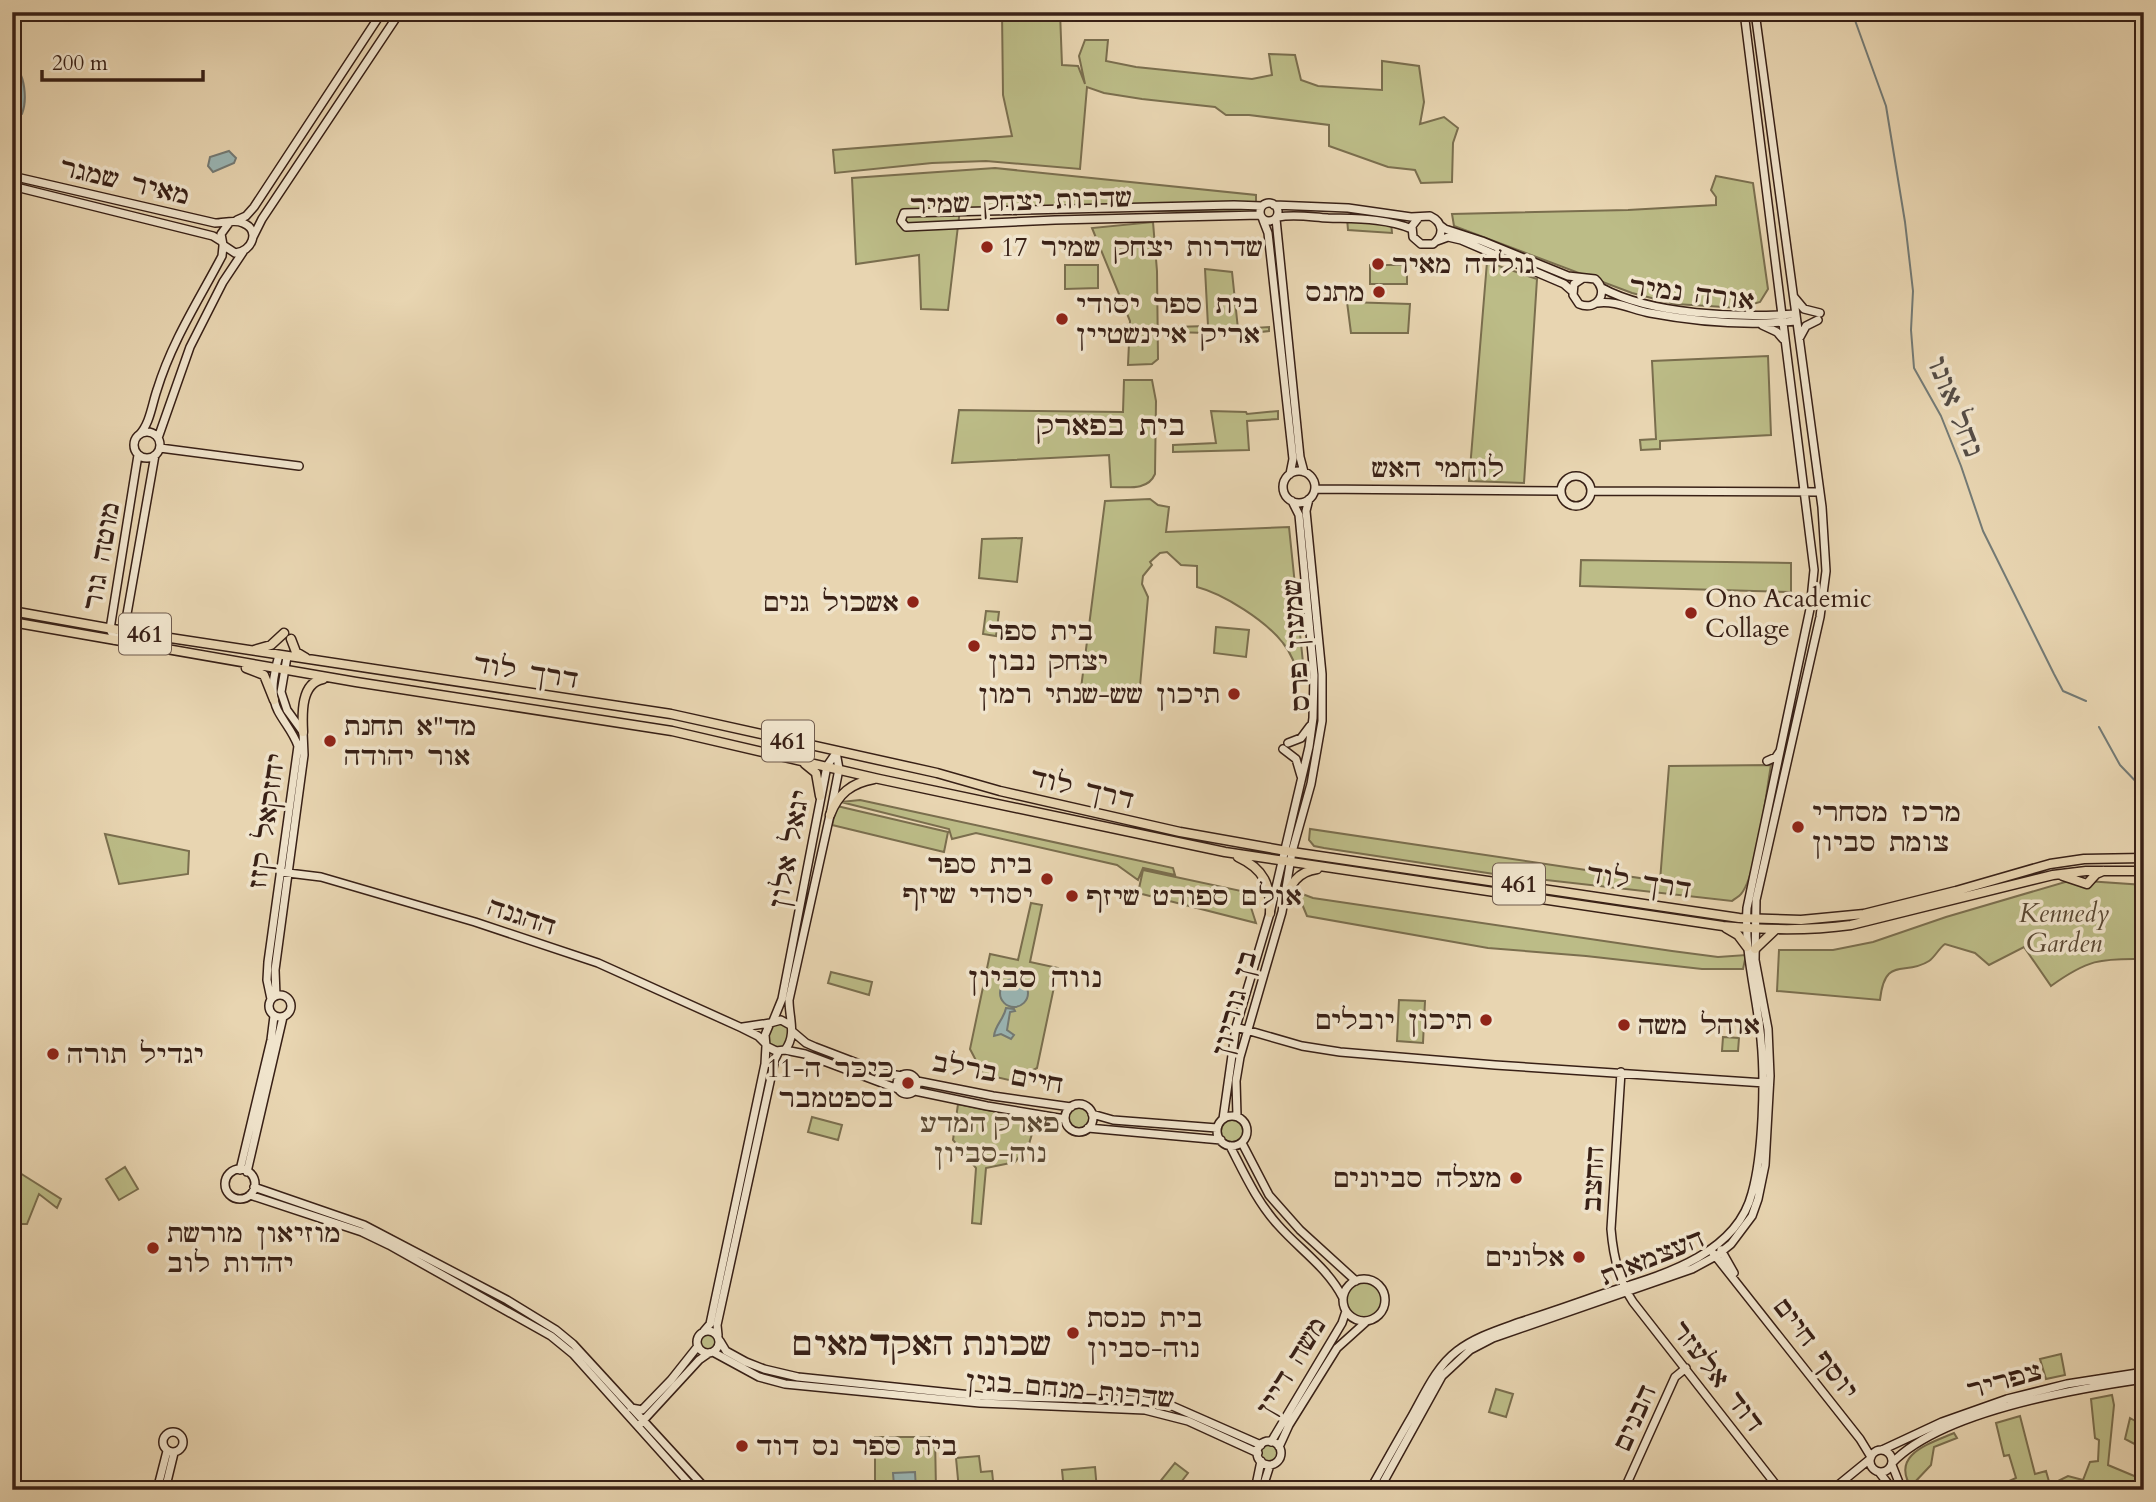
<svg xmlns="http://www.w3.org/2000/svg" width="2156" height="1502" font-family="Cardo,'Frank Ruhl Libre',serif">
<rect width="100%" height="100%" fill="#e8d5b1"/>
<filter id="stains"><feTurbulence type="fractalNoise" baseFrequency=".00286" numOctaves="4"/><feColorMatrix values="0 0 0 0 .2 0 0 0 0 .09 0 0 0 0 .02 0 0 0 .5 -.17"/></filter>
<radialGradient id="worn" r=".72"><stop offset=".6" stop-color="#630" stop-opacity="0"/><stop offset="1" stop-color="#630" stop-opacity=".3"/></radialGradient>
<path fill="#bcbc87" stroke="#7a6e4e" stroke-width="2" d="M 1002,12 L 1060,12 L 1062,65 L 1078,66 L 1085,84 L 1079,56 L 1085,40 L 1108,40 L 1106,61 L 1136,67 L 1252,79 L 1272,75 L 1269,54 L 1295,55 L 1301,80 L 1318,86 L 1382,90 L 1382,61 L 1419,66 L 1424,102 L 1420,124 L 1444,117 L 1458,128 L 1453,143 L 1452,182 L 1421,183 L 1415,170 L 1388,167 L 1329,146 L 1329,125 L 1249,115 L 1226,115 L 1215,107 L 1142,99 L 1104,93 L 1087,87 L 1080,169 L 986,161 L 932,163 L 835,173 L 833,150 L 1012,136 L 1003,95 Z
M 995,168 L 1256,195 L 1256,212 L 960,209 L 948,310 L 921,309 L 919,255 L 856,264 L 852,178 Z
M 1716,176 L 1753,183 L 1768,289 L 1760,302 L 1740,308 L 1675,304 L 1632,293 L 1454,226 L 1452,214 L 1628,210 L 1716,205 L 1716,197 L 1711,190 Z
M 1347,218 L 1391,222 L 1392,233 L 1348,230 Z
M 1153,222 L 1157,271 L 1158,359 L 1152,364 L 1128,365 L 1130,321 L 1092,228 Z
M 1487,262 L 1537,279 L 1524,483 L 1469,481 Z
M 1065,265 L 1098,265 L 1098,288 L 1065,289 Z
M 1370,265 L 1407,265 L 1407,284 L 1370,284 Z
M 1205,269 L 1232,272 L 1238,329 L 1269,327 L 1269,331 L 1243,334 L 1173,332 L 1173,327 L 1208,326 Z
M 1347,302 L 1410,304 L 1408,333 L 1351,333 Z
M 1768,356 L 1771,435 L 1660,441 L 1660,449 L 1641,450 L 1640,440 L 1656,439 L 1652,361 Z
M 1124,380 L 1152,380 L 1156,401 L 1155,474 C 1148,491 1127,487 1111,487 L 1109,455 L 952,463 L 959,410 L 1123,412 Z
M 1211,411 L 1246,412 L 1247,414 L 1278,411 L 1278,419 L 1247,421 L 1249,450 L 1173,452 L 1173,445 L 1216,443 Z
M 1150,499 L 1158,505 L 1169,507 L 1166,532 L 1289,527 L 1305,682 L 1300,682 C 1297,669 1292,654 1283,643 C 1266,621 1224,594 1197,587 L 1197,566 L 1181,565 L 1167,552 L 1160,553 L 1150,562 L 1152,565 L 1143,576 L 1142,584 L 1148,597 L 1139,697 L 1127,701 L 1080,696 L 1105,501 Z
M 1022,538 L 1017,582 L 979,578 L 982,539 Z
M 1581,560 L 1791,563 L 1791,592 L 1580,586 Z
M 986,611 L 999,612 L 996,636 L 983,634 Z
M 1216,627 L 1249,630 L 1246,657 L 1214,653 Z
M 1771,765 C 1766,793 1757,875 1741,894 C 1739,897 1735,898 1732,901 L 1494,874 L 1324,848 L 1314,846 L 1309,840 L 1310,829 L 1660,881 L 1669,766 Z
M 860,800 L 1173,868 L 1175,875 L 1143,868 L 1138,880 L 1117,865 L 976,833 L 952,839 L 949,829 L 841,802 Z
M 837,806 L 948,832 L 944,852 L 832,825 Z
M 105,834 L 189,851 L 188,874 L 119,884 Z
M 1143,870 L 1246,892 L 1256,923 L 1138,893 Z
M 2072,880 L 2144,885 L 2144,959 C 2100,958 2087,960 2051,986 L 2024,947 L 1989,965 L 1975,953 L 1945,944 C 1939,948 1935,957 1929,961 C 1904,977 1885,955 1880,1000 L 1777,991 L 1779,950 L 1833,950 L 1873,942 L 1946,917 Z
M 1297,892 L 1313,898 L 1672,951 L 1718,957 L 1746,955 L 1743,969 L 1702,969 L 1586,956 L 1488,948 L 1307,916 Z
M 1031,903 L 1042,905 L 1030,962 L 1058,968 L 1037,1068 L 1013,1081 L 983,1074 L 970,1049 L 990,954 L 1018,960 Z
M 831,972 L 872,982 L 869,995 L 828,983 Z
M 1399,1000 L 1425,1001 L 1423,1043 L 1397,1041 Z
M 773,1021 L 790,1026 L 785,1049 L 772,1049 L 766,1038 Z
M 1723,1037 L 1739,1038 L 1738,1051 L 1722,1051 Z
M897 1084a10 10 0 1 1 20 0a10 10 0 1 1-20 0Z
M 958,1104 L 1036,1120 L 1029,1144 L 1015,1162 L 986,1168 L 981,1224 L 972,1223 L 976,1168 L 953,1140 Z
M1066 1118a13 13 0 1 1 26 0a13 13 0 1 1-26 0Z
M1218 1131a14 14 0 1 1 28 0a14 14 0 1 1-28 0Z
M 812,1117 L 842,1125 L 838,1140 L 808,1132 Z
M 125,1167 L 138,1189 L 119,1200 L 106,1179 Z
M 12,1168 L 61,1199 L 57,1208 L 39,1194 L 27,1224 L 12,1224 Z
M1344 1300a20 20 0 1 1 40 0a20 20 0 1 1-40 0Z
M699 1341a9 9 0 1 1 18 0a9 9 0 1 1-18 0Z
M 2061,1354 L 2065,1375 L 2046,1379 L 2040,1359 Z
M 1496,1389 L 1513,1394 L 1506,1417 L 1489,1412 Z
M 2112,1395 L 2114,1405 L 2108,1465 L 2139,1478 L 2144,1472 L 2144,1490 L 2007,1490 L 2007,1482 L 2016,1478 L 2009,1455 L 2004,1456 L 1996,1423 L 2020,1416 L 2035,1474 L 2046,1471 L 2050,1485 L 2068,1476 L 2083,1480 L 2090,1462 L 2098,1461 L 2099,1440 L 2095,1438 L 2091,1399 Z
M 2130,1418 L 2144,1426 L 2144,1449 L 2125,1439 Z
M 1954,1433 L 1957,1438 L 1934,1447 L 1931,1465 L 1914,1483 L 1918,1490 L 1913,1490 C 1888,1455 1929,1444 1954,1433 Z
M 875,1437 L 935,1437 L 936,1490 L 875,1490 Z
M1258 1453a11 11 0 1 1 22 0a11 11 0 1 1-22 0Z
M 979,1456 L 981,1472 L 992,1471 L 994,1490 L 959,1490 L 956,1458 Z
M 1175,1463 L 1188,1473 L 1175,1490 L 1167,1490 L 1159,1483 Z
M 1095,1467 L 1097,1490 L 1064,1490 L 1062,1470 Z"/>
<path fill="#9ab6b5" stroke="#737a75" stroke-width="2" d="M 12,65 C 26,72 27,101 22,114 L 12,117 Z
M 229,151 L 236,158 L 234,163 L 213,172 L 208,166 L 210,157 Z
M1000 993a14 14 0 1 1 28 0a14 14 0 1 1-28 0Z
M 1006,1008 L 1014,1009 L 1015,1011 L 1010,1012 L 1007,1030 L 1014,1035 L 1011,1039 L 1001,1034 L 994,1036 C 995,1025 1004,1019 1006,1008 Z
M 915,1472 L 916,1490 L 904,1490 L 903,1485 L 894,1486 L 893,1473 Z"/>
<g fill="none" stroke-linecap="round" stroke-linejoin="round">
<path stroke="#737a75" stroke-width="2" d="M 1852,12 L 1886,106 L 1905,222 L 1913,291 L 1911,330 L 1914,368 L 1941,416 L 1961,466 L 1983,531 L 2054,674 L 2063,691 L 2086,701
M 2099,727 L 2120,765 L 2144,790"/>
<g stroke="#382016" stroke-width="10">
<path id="secondary" d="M 2136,12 L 2144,17
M 12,176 L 215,223 C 224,223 235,219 243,223 C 261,230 252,252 235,253 L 223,245 L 221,234 L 229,223
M 12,186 L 213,236 L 221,241
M1260 212a9 9 0 1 1 18 0a9 9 0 1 1-18 0Z
M 1274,205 L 1348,208 L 1411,217 L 1430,216 C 1443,222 1445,235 1433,244 L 1421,244 L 1413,237 L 1412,226 L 1419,217
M 1260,215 L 1055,220 L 906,227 L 901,221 L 904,213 L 1234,205 L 1262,206
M 1278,217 C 1295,214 1311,217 1328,218 C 1356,219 1385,218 1412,229
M 1276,219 L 1300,457 L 1304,472
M 237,220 L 246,216 L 254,207 L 382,12
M 1263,220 L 1268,233 L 1293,459 L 1290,474
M 1441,226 L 1445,229 L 1482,241 L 1568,276 L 1595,279 C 1610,292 1597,312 1579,304 L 1573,295 L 1574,284 L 1583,278
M 253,237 L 262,219 L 400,12
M 1437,241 L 1448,237 L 1461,240 L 1564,284 L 1572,291
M 1602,288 C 1652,315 1739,318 1795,314
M 1794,297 L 1804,309 L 1820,313
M 1597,303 C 1615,300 1633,310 1650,313 C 1698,322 1747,326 1796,321
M 1762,325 L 1777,332 L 1783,339
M 1800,337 L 1806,326 L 1818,320
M134 445a13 13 0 1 1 26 0a13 13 0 1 1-26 0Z
M 139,435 C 150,424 152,404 157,390 C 172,341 199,300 222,256 L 223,246
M 158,438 L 190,347 L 223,282 L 243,252
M 160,448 L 299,466
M 138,455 L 110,629 L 115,640 L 124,631 L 155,455
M1283 487a16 16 0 1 1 32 0a16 16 0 1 1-32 0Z
M1561 491a15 15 0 1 1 30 0a15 15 0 1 1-30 0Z
M 1315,489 L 1561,491
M 1591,491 L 1820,492
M 1288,743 L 1301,738 L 1310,726
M 1283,749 L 1296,759 L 1301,776
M 1767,761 L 1776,757 L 1780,751
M 280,872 L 321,877 L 475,922 L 598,963 L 742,1028 L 758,1036 L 765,1043
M269 1006a11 11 0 1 1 22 0a11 11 0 1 1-22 0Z
M 276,996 L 275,970 L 304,755 L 303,732 L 287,710 L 281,692 L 287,657
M 271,999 L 267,980 L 268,962 L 298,746 C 293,732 285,724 278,711 C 269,693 274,674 279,655
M 773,1021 L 782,999 L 827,766 L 836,753
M 790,1025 L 781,1020 L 770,1023 L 765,1035 L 766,1046 L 776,1051 L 785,1050 C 797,1035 789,1018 789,1000 L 830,815 L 839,769 L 836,752
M 743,1027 L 770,1023
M 1236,1027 L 1302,1046 L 1340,1052 L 1495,1065 L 1765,1083
M 793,1032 L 806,1043 L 815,1047 L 883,1073 L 902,1076
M 785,1050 L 805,1054 L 898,1089
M 1621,1072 L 1611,1229 C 1613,1254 1618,1280 1633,1302 L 1780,1490
M897 1084a10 10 0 1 1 20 0a10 10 0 1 1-20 0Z
M 917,1081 L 993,1096 L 1071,1107
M 915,1091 L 987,1106 L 1065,1119
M1065 1118a14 14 0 1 1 28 0a14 14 0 1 1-28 0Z
M 1092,1114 L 1113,1120 L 1217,1128
M1217 1131a15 15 0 1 1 30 0a15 15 0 1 1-30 0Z
M 1237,1116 L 1236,1081 L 1240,1057 L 1282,912 L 1292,852 L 1311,784 L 1322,721 L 1322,674 L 1306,511 L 1309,499
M 1223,1119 L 1236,1027 L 1270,913 L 1309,747 L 1313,718 L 1314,675 L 1299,515 L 1292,501
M 1088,1128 L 1221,1140
M 1242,1143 L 1269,1195 L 1300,1230 L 1356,1281
M 1230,1146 C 1244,1173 1257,1202 1278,1225 C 1300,1250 1328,1268 1343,1298
M225 1184a15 15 0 1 1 30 0a15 15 0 1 1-30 0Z
M 240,1170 L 271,1040 L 274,1016
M 247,1172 L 283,1017
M 254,1187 L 364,1225 L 507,1300 L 556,1330 L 573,1344 L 707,1490
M 250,1195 L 362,1232 L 389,1245 L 551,1336 L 573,1354 L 695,1490
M 1721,1250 L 1734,1273
M 1713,1253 L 1860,1439 L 1871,1457
M1343 1300a21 21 0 1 1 42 0a21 21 0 1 1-42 0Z
M697 1342a11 11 0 1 1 22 0a11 11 0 1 1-22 0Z
M 704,1331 L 710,1324 L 765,1064 L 766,1046
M 718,1335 L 717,1325 L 775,1059 L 779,1051
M 720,1341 L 726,1351 L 746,1362 L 764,1369 L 798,1377 L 981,1396 L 1140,1400 L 1170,1405 L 1261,1445
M 713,1352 L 759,1377 L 785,1384 L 980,1403 L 1145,1410 L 1188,1421 L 1258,1453
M 631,1408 L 642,1410 L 671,1380 L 698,1346
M 640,1424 L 699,1360 L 709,1353
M163 1442a10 10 0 1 1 20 0a10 10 0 1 1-20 0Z
M1257 1453a12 12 0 1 1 24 0a12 12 0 1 1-24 0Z
M 1271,1442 L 1342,1323 L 1346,1311
M 1279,1447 L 1289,1425 L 1337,1348 L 1367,1321
M1870 1461a11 11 0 1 1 22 0a11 11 0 1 1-22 0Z
M 1882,1450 L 1942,1422 L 2007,1399 L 2067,1384 L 2144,1372
M 1892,1463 C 1941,1412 2074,1389 2144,1379
M 1892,1465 L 1902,1490
M 1879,1472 L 1893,1490
M 157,1490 L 167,1451
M 165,1490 L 174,1453
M 1255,1490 L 1261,1461
M 1262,1490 L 1270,1465
M 1370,1490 C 1384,1465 1398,1440 1412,1416 C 1425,1393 1436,1367 1457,1351 C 1475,1337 1498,1330 1520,1322 C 1548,1313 1577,1303 1605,1293 C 1659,1276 1736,1256 1752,1193 C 1763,1154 1765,1080 1761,1040 C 1757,995 1744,954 1747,908 L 1810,609 L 1814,570 L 1744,12
M 1379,1490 L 1442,1376 L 1470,1350 L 1493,1338 L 1692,1269 L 1716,1256 L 1731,1244 L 1752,1216 L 1758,1199 L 1765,1165 L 1770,1076 L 1768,1029 L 1755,960 L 1756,900 L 1820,617 L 1826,571 L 1822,507 L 1755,12
M 1624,1490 L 1675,1377 L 1686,1368
M 1832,1490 L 1870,1459"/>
</g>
<g stroke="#382016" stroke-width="11">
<path id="primary" d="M 12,611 L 124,631 L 671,714 L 937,773 L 1000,791 L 1180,832 L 1292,852 L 1739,918 L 1801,920 L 1864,914 L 1956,891 L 2050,864 L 2084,859 L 2144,858
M 12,622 L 356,682 L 672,731 L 879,779 L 1225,852 L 1723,926 C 1766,930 1808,931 1851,925 L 2053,875 L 2086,871 L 2144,871
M 291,639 L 296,652 L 306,658
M 254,650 L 271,645 L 284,633
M 246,668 L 264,675 L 274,700
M 303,732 C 302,713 301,683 323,679
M 805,764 L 816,773 L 820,796
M 830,815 C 838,794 851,783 874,779
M 1238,857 C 1264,869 1271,885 1270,913
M 2063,876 L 2087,884 L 2096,874 L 2103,871
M 1284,901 C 1291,884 1297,872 1317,869
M 1726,928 L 1738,935 L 1747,947
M 1755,949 L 1775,930"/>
</g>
<use href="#secondary" stroke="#f0e4cc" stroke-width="7"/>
<use href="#primary" stroke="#e8d5b1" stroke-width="8"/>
</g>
<g fill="#8f2418" stroke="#f0e4cc" stroke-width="2.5">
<circle cx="987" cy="247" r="7"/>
<circle cx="1378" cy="264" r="7"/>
<circle cx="1379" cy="292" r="7"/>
<circle cx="1062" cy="319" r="7"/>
<circle cx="913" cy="602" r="7"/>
<circle cx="1691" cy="613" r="7"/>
<circle cx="974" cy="646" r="7"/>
<circle cx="1234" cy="694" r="7"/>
<circle cx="330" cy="741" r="7"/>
<circle cx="1798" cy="827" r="7"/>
<circle cx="1047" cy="879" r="7"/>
<circle cx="1072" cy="896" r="7"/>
<circle cx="1486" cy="1020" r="7"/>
<circle cx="1624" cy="1025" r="7"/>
<circle cx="53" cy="1054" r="7"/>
<circle cx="908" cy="1083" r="7"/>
<circle cx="1516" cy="1178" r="7"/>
<circle cx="153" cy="1248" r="7"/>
<circle cx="1579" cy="1257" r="7"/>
<circle cx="1073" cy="1333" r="7"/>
<circle cx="742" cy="1446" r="7"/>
</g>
<g text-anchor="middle" stroke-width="7" stroke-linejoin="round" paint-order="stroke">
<g fill="#f0e4cc" stroke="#6f5b4d" stroke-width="2">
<rect x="119" y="613.5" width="52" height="41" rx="5"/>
<rect x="762" y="720.5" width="52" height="41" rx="5"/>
<rect x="1493" y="863.5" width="52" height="41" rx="5"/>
</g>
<g font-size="24" font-weight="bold" fill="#382016">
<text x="145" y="642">461</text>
<text x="788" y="749">461</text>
<text x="1519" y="892">461</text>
</g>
<g font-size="26" fill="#382016" stroke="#f0e4cc">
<text transform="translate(125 181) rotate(13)" y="9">מאיר שמגר</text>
<text transform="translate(1021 201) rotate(-2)" y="9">שדרות יצחק שמיר</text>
<text transform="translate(1692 293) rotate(7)" y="9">אורה נמיר</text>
<text x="1438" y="477">לוחמי האש</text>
<text transform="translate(101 556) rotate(-80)" y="9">מוטה גור</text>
<text transform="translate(1296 645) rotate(-94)" y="9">שמעון פרס</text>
<text transform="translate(526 671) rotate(9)" y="9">דרך לוד</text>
<text transform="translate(1082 788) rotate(13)" y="9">דרך לוד</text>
<text transform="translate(266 821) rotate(-82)" y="9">יחזקאל קזז</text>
<text transform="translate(789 849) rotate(-79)" y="9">יגאל אלון</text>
<text transform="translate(1639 881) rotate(9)" y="9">דרך לוד</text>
<text transform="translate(522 916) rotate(18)" y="9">ההגנה</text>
<text transform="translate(1234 1003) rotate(-75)" y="9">בן גוריון</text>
<text transform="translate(998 1073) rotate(10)" y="9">חיים ברלב</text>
<text transform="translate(1593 1179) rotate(-87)" y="9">החצב</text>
<text transform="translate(1652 1257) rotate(-22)" y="9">העצמאות</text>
<text transform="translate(1816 1348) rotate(52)" y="9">יוסף חיים</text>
<text transform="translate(1291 1366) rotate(-59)" y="9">משה דיין</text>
<text transform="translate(1718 1376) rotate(52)" y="9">דוד אלעזר</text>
<text transform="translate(2004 1380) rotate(-16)" y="9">צפריר</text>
<text transform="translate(1070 1389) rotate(5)" y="9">שדרות מנחם בגין</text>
<text transform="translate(1634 1418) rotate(-66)" y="9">הבנים</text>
</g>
<g font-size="26" fill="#382016" stroke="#f0e4cc" text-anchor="start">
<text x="1001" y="256">שדרות יצחק שמיר 17</text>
<text x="1392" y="273">גולדה מאיר</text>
<text x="1365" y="301" text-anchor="end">מתנס</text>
<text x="1076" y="313">בית ספר יסודי<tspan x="1076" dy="30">אריק איינשטיין</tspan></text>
<text x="1705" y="607">Ono Academic<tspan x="1705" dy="30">Collage</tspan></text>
<text x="899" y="611" text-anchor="end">אשכול גנים</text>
<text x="988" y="640">בית ספר<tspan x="988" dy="30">יצחק נבון</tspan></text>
<text x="1220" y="703" text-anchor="end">תיכון שש-שנתי רמון</text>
<text x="344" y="735">מד"א תחנת<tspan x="344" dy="30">אור יהודה</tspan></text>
<text x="1812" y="821">מרכז מסחרי<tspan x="1812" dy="30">צומת סביון</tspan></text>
<text x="1033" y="873" text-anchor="end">בית ספר<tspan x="1033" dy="30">יסודי שיזף</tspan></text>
<text x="1086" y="905">אולם ספורט שיזף</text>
<text x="1472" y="1029" text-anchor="end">תיכון יובלים</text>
<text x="1638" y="1034">אוהל משה</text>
<text x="67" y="1063">יגדיל תורה</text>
<text x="894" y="1077" text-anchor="end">כיכר ה-11<tspan x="894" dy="30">בספטמבר</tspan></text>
<text x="1502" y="1187" text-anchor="end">מעלה סביונים</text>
<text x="167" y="1242">מוזיאון מורשת<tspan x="167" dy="30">יהדות לוב</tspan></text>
<text x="1565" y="1266" text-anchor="end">אלונים</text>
<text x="1087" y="1327">בית כנסת<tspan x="1087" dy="30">נוה-סביון</tspan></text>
<text x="756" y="1455">בית ספר נס דוד</text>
</g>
<g font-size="26" font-style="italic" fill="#594732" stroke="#f0e4cc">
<text x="2064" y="922">Kennedy<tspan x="2064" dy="30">Garden</tspan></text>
<text x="990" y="1132">פארק המדע<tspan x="990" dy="30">נוה-סביון</tspan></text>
</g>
<g font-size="28" font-style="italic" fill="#554d46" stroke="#f0e4cc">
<text transform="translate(1956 406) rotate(68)" y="10">נחל אונו</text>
</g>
<g font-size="28" fill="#382016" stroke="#f0e4cc">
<text x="1111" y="435">בית בפארק</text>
<text x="1035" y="987">נווה סביון</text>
</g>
<g font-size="33" font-weight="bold" fill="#382016" stroke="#f0e4cc">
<text x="922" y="1355">שכונת האקדמאים</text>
</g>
</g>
<rect width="2156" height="1502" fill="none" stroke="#e8d5b1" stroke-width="42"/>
<rect x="14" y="14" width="2128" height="1474" fill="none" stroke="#382016" stroke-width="3.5"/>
<rect x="21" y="21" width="2114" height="1460" fill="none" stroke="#382016" stroke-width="2"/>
<path d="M42 70v10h161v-10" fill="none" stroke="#382016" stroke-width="3.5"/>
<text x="52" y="70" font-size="21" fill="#382016" stroke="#f0e4cc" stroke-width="5" paint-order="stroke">200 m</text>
<rect width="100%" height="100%" filter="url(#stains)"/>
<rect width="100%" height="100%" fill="url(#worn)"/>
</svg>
